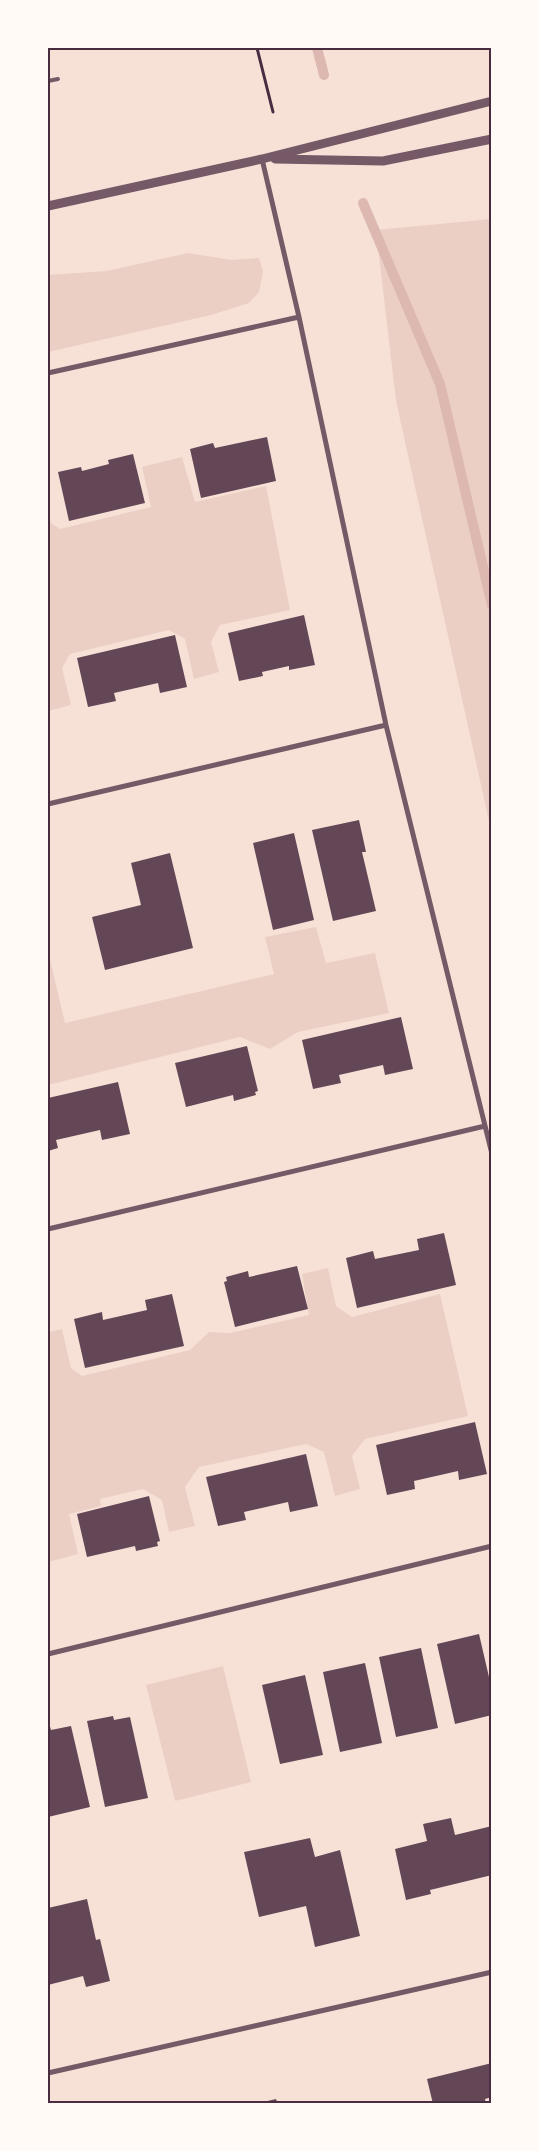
<svg xmlns="http://www.w3.org/2000/svg" width="539" height="2151" font-family="Bitter,serif">
<rect width="100%" height="100%" fill="#f7e1d7"/>
<path fill="#ebcfc5" d="M 491,219 L 492,219 L 491,830 L 396,401 L 376,230 Z
M 188,253 L 232,260 L 259,258 L 263,272 L 259,292 L 249,303 L 211,315 L 48,352 L 48,275 L 107,271 Z
M 182,457 L 195,502 L 266,486 L 290,610 L 220,625 L 211,642 L 219,672 L 194,679 L 185,639 L 169,630 L 70,654 L 62,668 L 71,705 L 48,711 L 48,507 L 51,523 L 60,529 L 151,507 L 142,467 Z
M 316,927 L 326,963 L 375,953 L 389,1013 L 298,1032 L 270,1049 L 240,1037 L 48,1085 L 48,951 L 65,1023 L 274,974 L 265,937 Z
M 328,1268 L 336,1306 L 352,1317 L 440,1294 L 468,1416 L 365,1439 L 352,1456 L 360,1489 L 335,1496 L 324,1452 L 306,1444 L 199,1467 L 185,1487 L 195,1526 L 169,1532 L 162,1500 L 143,1489 L 100,1499 L 101,1506 L 69,1514 L 78,1554 L 48,1562 L 48,1332 L 62,1329 L 71,1368 L 82,1376 L 190,1350 L 209,1332 L 230,1333 L 309,1315 L 302,1274 Z
M 223,1666 L 251,1782 L 175,1801 L 146,1685 Z"/>
<g fill="none" stroke-linecap="round" stroke-linejoin="round">
<path stroke="#dcb8b0" stroke-width="10" d="M 317,48 L 324,75
M 363,203 L 440,384 L 492,605"/>
</g>
<path fill="#644757" d="M 267,437 L 276,481 L 201,498 L 190,449 L 213,443 L 215,448 Z
M 133,454 L 145,503 L 69,521 L 58,472 L 81,467 L 82,471 L 109,464 L 108,460 Z
M 304,615 L 315,665 L 289,670 L 289,666 L 262,672 L 263,676 L 239,681 L 228,633 Z
M 175,635 L 187,687 L 160,693 L 158,683 L 114,693 L 116,701 L 88,707 L 77,658 Z
M 359,820 L 366,852 L 362,852 L 376,911 L 333,921 L 312,830 Z
M 294,833 L 314,920 L 273,930 L 253,843 Z
M 170,853 L 193,948 L 105,970 L 92,917 L 141,905 L 131,863 Z
M 401,1017 L 413,1069 L 385,1075 L 383,1065 L 339,1075 L 341,1083 L 313,1089 L 302,1040 Z
M 247,1046 L 258,1091 L 255,1092 L 256,1095 L 234,1101 L 233,1095 L 186,1107 L 175,1063 Z
M 118,1082 L 130,1134 L 102,1140 L 100,1130 L 56,1140 L 58,1148 L 48,1151 L 48,1098 Z
M 444,1233 L 456,1285 L 357,1308 L 346,1258 L 373,1251 L 375,1259 L 419,1250 L 417,1239 Z
M 297,1266 L 308,1309 L 235,1327 L 224,1282 L 227,1281 L 226,1277 L 248,1271 L 249,1277 Z
M 172,1294 L 184,1346 L 85,1368 L 74,1319 L 102,1312 L 103,1320 L 147,1310 L 145,1300 Z
M 475,1422 L 487,1474 L 459,1480 L 458,1471 L 414,1481 L 415,1489 L 387,1495 L 376,1445 Z
M 306,1454 L 318,1506 L 290,1512 L 288,1502 L 244,1512 L 246,1520 L 218,1526 L 206,1477 Z
M 149,1496 L 160,1541 L 157,1542 L 158,1546 L 136,1551 L 135,1546 L 87,1557 L 77,1514 Z
M 479,1634 L 492,1690 L 492,1715 L 455,1724 L 437,1644 Z
M 421,1648 L 438,1728 L 396,1737 L 379,1657 Z
M 365,1663 L 382,1743 L 340,1752 L 323,1672 Z
M 305,1675 L 323,1755 L 280,1764 L 262,1685 Z
M 113,1716 L 114,1720 L 130,1717 L 148,1798 L 105,1807 L 87,1721 Z
M 48,1723 L 49,1723 L 51,1730 L 71,1726 L 90,1807 L 48,1817 Z
M 451,1818 L 455,1835 L 492,1826 L 492,1875 L 430,1890 L 431,1894 L 406,1900 L 395,1849 L 427,1841 L 423,1824 Z
M 310,1838 L 315,1857 L 340,1850 L 360,1936 L 315,1947 L 306,1906 L 259,1917 L 244,1852 Z
M 87,1899 L 96,1940 L 100,1939 L 110,1981 L 86,1987 L 83,1976 L 48,1985 L 48,1908 Z
M 492,2063 L 492,2097 L 485,2099 L 486,2104 L 433,2104 L 427,2079 Z
M 276,2099 L 278,2104 L 259,2104 L 259,2103 Z"/>
<g fill="none" stroke-linecap="round" stroke-linejoin="round">
<path stroke="#4a2c40" stroke-width="3" d="M 257,48 L 273,112"/>
<path stroke="#755966" stroke-width="4" d="M 48,81 L 58,79"/>
<path stroke="#755966" stroke-width="5" d="M 262,159 L 299,317 L 386,725 L 492,1154
M 48,373 L 299,317
M 48,804 L 386,725
M 48,1229 L 485,1126
M 48,1654 L 492,1546
M 48,2073 L 492,1972"/>
<path stroke="#755966" stroke-width="9" d="M 275,159 L 383,161 L 492,139
M 48,206 L 262,159 L 492,101"/>
</g>
<rect width="539" height="2151" fill="none" stroke="#fffaf5" stroke-width="98"/>
<rect x="49" y="49" width="441" height="2053" fill="none" stroke="#4a2c40" stroke-width="2"/>
</svg>
